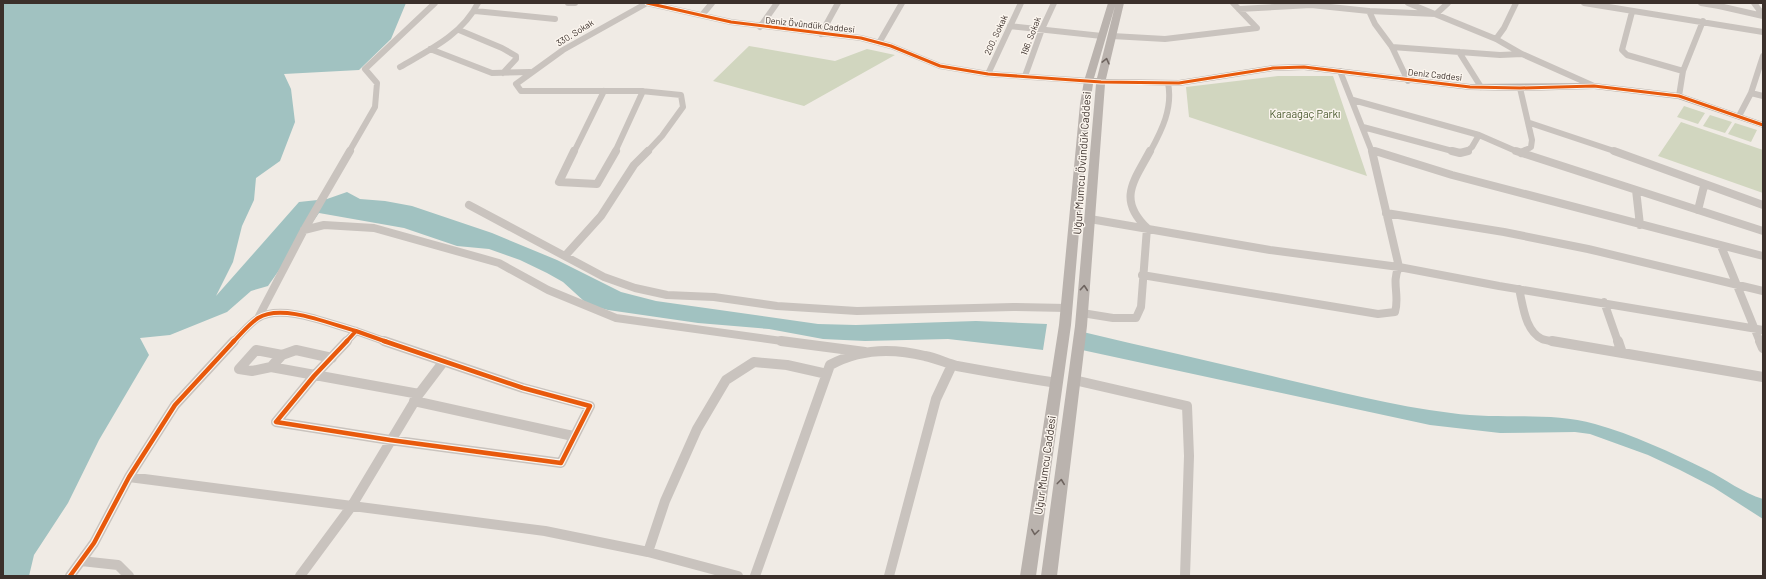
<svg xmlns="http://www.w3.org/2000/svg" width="1766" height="579" font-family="Barlow,sans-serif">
<rect width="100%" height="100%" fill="#f0ebe5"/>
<path fill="#d1d6bf" d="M 749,46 L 835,61 L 867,49 L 895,55 L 804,106 L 713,81 Z
M 1278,76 L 1333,76 L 1367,176 L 1189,117 L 1186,87 Z
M 1684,106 L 1705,113 L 1698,124 L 1677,117 Z
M 1710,115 L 1732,122 L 1725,133 L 1703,126 Z
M 1681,122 L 1763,150 L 1763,193 L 1658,156 Z
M 1735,123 L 1757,130 L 1751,142 L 1728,134 Z"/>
<path fill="#a1c2c1" d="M 3,3 L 406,3 L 391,39 L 359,70 L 284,74 L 291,89 L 295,122 L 280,161 L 256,178 L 254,200 L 242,226 L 233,262 L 216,296 L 299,202 L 327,199 L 347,192 L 360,199 L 385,201 L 412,206 L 492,233 L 557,260 L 621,292 L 656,301 L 818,324 L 856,325 L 976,321 L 1047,324 L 1043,350 L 948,339 L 865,341 L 823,339 L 769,329 L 698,323 L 608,310 L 596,307 L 585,302 L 563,282 L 547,273 L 520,260 L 489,249 L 457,246 L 404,228 L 319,213 L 268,286 L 251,291 L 227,312 L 170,335 L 140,338 L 149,355 L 99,440 L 68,503 L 34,555 L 29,576 L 3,576 Z
M 1083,332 C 1149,348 1215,362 1280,378 C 1337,391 1393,406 1451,413 C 1499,420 1548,411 1595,424 C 1632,434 1672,453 1707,470 C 1725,479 1743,493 1763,499 L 1763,519 L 1713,487 L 1680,470 L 1648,455 L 1590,434 L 1575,432 L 1500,433 L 1430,425 L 1082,350 Z"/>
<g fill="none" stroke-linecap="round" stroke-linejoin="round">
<path stroke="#c9c3be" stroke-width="6" d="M 568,3 L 575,3
M 647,3 L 731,22 L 861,38 L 891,46 L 940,66 L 988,74 L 1089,81
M 1408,3 L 1496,39 L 1522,54 L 1594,86
M 1584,3 L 1763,32
M 1701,3 L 1719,6
M 1716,3 L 1719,6 L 1763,16
M 1754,3 L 1763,15
M 1239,9 L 1311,5 L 1369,11 L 1436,14 L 1448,3
M 475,11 L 555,19
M 1369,11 L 1375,24 L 1392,47 L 1408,81
M 1632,12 L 1622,50 L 1627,55 L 1683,71
M 702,15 L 712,3
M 1010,26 L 1102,36
M 760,27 L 777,3
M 459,30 L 502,48 L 516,56 L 516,59 L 503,73
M 821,34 L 838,3
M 1112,36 L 1165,39 L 1257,28 L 1233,3
M 1496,39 L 1504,28 L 1516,3
M 879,43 L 902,3
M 1392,47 L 1500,55 L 1522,54
M 430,49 L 492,73 L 530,72
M 1459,52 L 1481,87
M 400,67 C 429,50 462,35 478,3
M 1340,71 L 1372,152
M 988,74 L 1021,3
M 1025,76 L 1042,29 L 1054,3
M 1520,88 L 1532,140 L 1531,147 L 1523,152
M 1751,93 L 1763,96
M 1679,96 L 1683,71 L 1703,21
M 1353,100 L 1479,135 L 1518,152
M 1739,116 L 1751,93 L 1763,56
M 1530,123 L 1617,152
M 1363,127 L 1456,152
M 1372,150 L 1378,152
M 349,152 L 375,107 L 377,83 L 365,69 L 435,3
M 574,152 L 604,91
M 615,152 L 643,91
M 647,152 L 662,136 L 683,107 L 681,95 L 641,91 L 521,91 L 516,84 L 563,50 L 647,3
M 1150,152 C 1162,130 1173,108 1168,83
M 1466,152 L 1472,147 L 1479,135"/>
<path stroke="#c9c3be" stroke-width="8" d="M 574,151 L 559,182 L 597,184 L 616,151
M 1375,151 L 1452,175 L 1763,256
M 1452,151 L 1460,153 L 1468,151
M 1516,151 L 1763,231
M 1614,151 L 1763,205
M 1521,153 L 1525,151
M 1636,190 L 1640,225
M 469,205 L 604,277 L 635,288 L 667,295 L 714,297 L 777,306 L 857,311 L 1013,307 L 1067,308
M 1698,210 L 1704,186
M 1386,213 L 1504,232 L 1588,249 L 1763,291
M 1090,219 L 1270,250 L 1399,267 L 1499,286 L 1763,330
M 304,230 L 324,225 L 374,228 L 499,263 L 548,290 L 616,318 L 789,342
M 1721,246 L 1760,342
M 565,256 L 601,216 L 634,165 L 648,151
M 1142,275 L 1378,314 L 1395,312 C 1400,296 1391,282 1399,267 L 1372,151
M 1519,289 C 1523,305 1525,331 1542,339 C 1547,341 1553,341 1558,342
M 1604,302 L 1618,342
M 1082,313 L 1113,318 L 1136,318 L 1141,307 L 1147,228 C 1117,199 1134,181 1150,151
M 258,318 L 304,230 L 350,151
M 356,331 L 387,342
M 233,342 C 241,334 249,324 258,318 C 282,303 330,324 356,331
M 346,342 L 356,331"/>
<path stroke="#c9c3be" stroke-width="10" d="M 347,341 L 314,376 L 276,422 L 390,440 L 561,463 L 590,406 L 523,388 L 384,341
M 781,341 L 865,352
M 1552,341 L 1763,377
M 1618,341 L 1622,353
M 1760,341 L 1763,348
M 271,367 L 282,355 L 296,350 L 332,358
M 239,369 L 252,371 L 271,367 L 419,394
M 239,369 L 256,350 L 282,355
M 1074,380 L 1187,406 L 1189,456 L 1185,576
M 414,401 L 573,436
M 129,477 L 545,531 L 648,552 L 738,576
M 648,552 L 665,501 L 697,429 L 726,380 L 754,362 L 787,365 L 827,374
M 81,561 L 118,565 L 129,576
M 70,576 L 94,543 L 129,477 L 175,405 L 234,341
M 300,576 L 351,507 L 419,394 L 444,361
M 755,576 L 830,365 C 859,349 893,348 925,356 C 936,358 946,363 957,366 C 990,372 1024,378 1057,383
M 889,576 L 936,399 L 952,365"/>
<path fill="#bab3ae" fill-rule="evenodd" d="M 1108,3 L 1124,3 L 1106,79 L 1179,80 L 1273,65 L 1304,64 L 1470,84 L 1594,83 L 1679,93 L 1763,122 L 1763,128 L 1678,99 L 1594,89 L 1520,91 L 1470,90 L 1304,70 L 1273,71 L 1179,86 L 1105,84 L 1087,326 L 1057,576 L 1041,576 L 1075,326 L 1096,84 L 1093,84 L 1090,104 L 1071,325 L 1036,576 L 1020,576 L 1059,325 L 1080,104 L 1084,81 ZM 1115,6 L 1097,78 L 1094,78 Z"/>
<g stroke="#fbf5ee" stroke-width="5">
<path id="cycleway-far2" d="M 647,3 L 731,22 L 861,38 L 891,46 L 940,66 L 988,74 L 1101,82 L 1179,83 L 1273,68 L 1304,67 L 1470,87 L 1520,88 L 1594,86 L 1679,96 L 1763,125"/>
</g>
<g stroke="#fbf5ee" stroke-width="6">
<path id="cycleway-far1" d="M 356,331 L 387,342
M 233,342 C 241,334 249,324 258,318 C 282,303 330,324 356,331
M 346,342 L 356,331"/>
</g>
<g stroke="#fbf5ee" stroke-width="7">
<path id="cycleway" d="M 347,341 L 314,376 L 276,422 L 390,440 L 561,463 L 590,406 L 523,388 L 384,341
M 70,576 L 94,543 L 129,477 L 175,405 L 234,341"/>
</g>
<use href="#cycleway-far2" stroke="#e8590c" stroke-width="3"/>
<use href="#cycleway-far1" stroke="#e8590c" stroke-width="4"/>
<use href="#cycleway" stroke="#e8590c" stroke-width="4.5"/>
</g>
<defs><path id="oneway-chevron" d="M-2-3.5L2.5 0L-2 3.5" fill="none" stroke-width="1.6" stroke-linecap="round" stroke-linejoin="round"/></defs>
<g stroke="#6e645f">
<use href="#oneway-chevron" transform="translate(1106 61) rotate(-76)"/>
<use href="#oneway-chevron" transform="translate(1084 288) rotate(-85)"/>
<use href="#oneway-chevron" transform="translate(1061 482) rotate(-83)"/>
<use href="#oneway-chevron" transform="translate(1035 532) rotate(98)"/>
</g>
<g text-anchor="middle" stroke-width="3" stroke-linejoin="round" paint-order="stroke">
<g font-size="9" fill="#3b302b" stroke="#fbf5ee">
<text transform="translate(810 25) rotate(6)" y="3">Deniz Övündük Caddesi</text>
<text transform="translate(575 33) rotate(-32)" y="3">330. Sokak</text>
<text transform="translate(996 35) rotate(-65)" y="3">200. Sokak</text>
<text transform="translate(1031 36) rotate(-69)" y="3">196. Sokak</text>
<text transform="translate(1435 75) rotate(6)" y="3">Deniz Caddesi</text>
</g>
<g font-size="11" fill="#4a5a2e" stroke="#fbf5ee">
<text x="1305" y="118">Karaağaç Parkı</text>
</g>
<g font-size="11" fill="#3b302b" stroke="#fbf5ee">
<text transform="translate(1082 163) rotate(-86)" y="4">Uğur Mumcu Övündük Caddesi</text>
<text transform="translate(1045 465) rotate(-82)" y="4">Uğur Mumcu Caddesi</text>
</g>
</g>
<rect width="1766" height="579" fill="none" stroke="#3b302b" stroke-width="8"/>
</svg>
